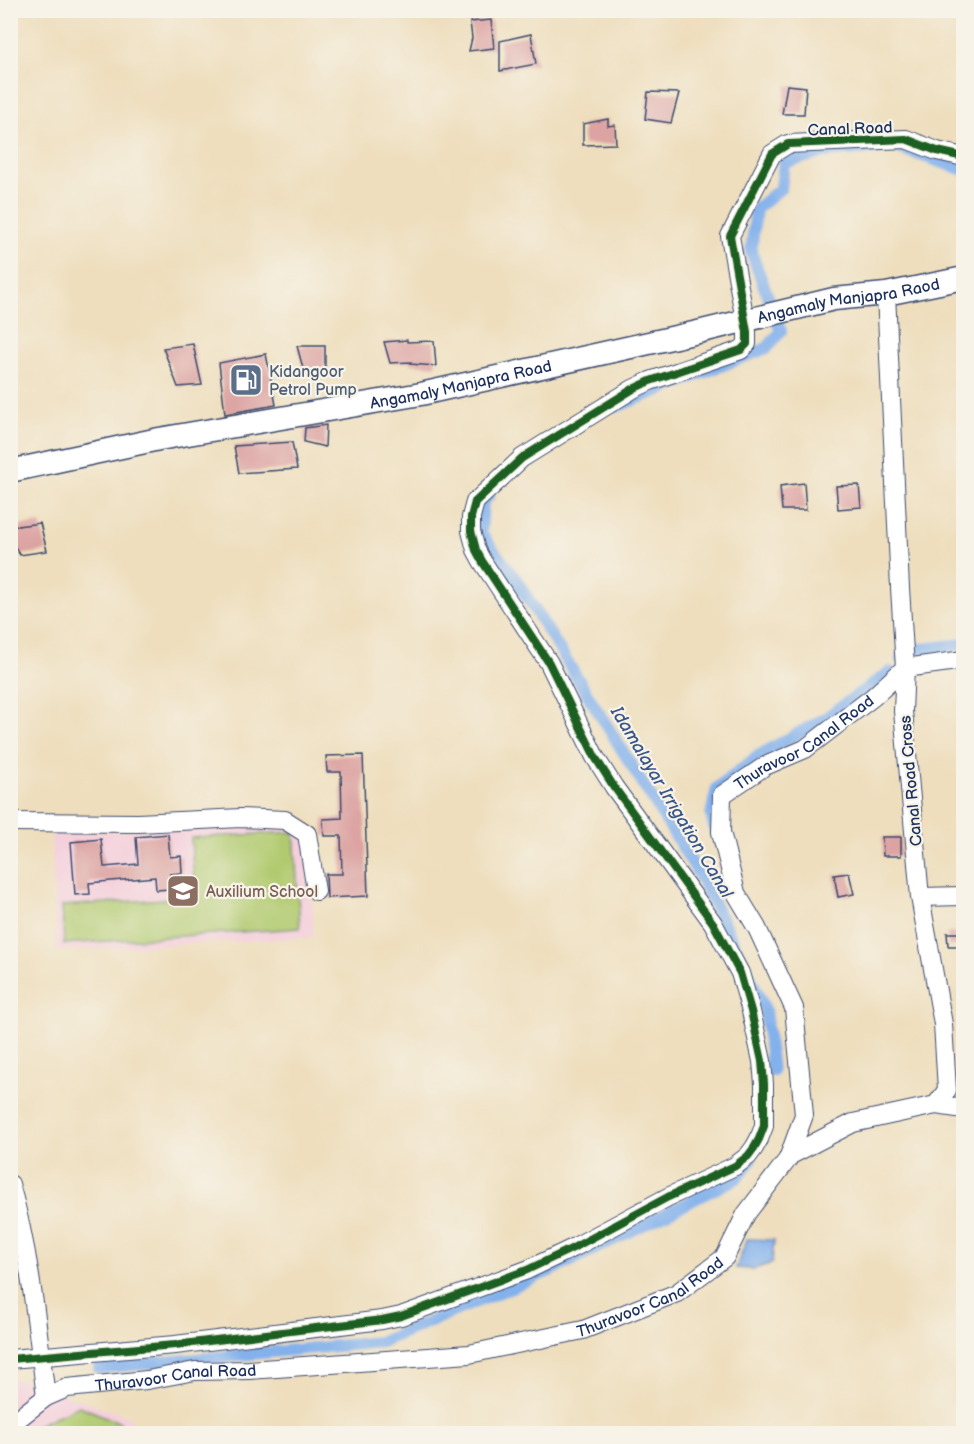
<svg xmlns="http://www.w3.org/2000/svg" width="974" height="1444" font-family="'Balsamiq Sans',sans-serif">
<rect width="100%" height="100%" fill="#f7f3e8"/>
<filter id="ink" filterUnits="userSpaceOnUse"><feTurbulence type="fractalNoise" baseFrequency=".0167" numOctaves="2"/><feDisplacementMap in="SourceGraphic" scale="12" xChannelSelector="R" yChannelSelector="G"/><feConvolveMatrix kernelMatrix="1 2 1 2 8 2 1 2 1" color-interpolation-filters="sRGB"/></filter>
<filter id="wash" filterUnits="userSpaceOnUse"><feTurbulence type="fractalNoise" baseFrequency=".008" numOctaves="4" result="noise"/><feDisplacementMap in="SourceGraphic" scale="24" xChannelSelector="R" yChannelSelector="G"/><feGaussianBlur stdDeviation="1.35" result="paint"/><feColorMatrix in="noise" values="0 0 0 0 0 0 0 0 0 0 0 0 0 0 0 0 0 1.4 0 .05"/><feComposite in="paint" operator="in"/></filter>
<g filter="url(#wash)">
<rect width="100%" height="100%" fill="#eedebd"/>
<path fill="#f4cfdc" d="M 270,824 L 295,831 L 309,845 L 314,937 L 57,951 L 51,835 Z
M 11,1377 L 133,1418 L 128,1433 L 11,1434 Z"/>
<path fill="#b1ca6f" stroke="#667c66" stroke-width="1.5" d="M 294,832 L 300,928 L 64,944 L 62,906 L 195,897 L 191,838 Z
M 79,1406 L 121,1423 L 117,1433 L 20,1433 Z"/>
<path fill="#82b1ec" stroke="#4e70a5" stroke-width="1.5" d="M 747,1239 L 774,1240 L 772,1263 L 754,1269 L 736,1268 Z"/>
<g fill="none" stroke-linecap="round" stroke-linejoin="round">
<path stroke="#82b1ec" stroke-width="12" d="M 616,407 L 767,348 L 781,331 L 751,252 L 756,209 L 781,188 L 784,163 L 824,152 L 893,146 L 964,170
M 489,496 L 483,501 L 481,534 L 517,581 L 694,866 L 731,937 L 765,1009 L 772,1071
M 901,659 L 905,651 L 964,644
M 716,834 L 711,815 L 717,788 L 758,756 L 827,717 L 890,672
M 99,1368 L 381,1342 L 559,1267 L 737,1178 L 751,1160"/>
</g>
<g id="blocks">
<path fill="#dca3a2" d="M 491,20 L 494,48 L 469,51 L 472,38 L 470,22 Z
M 531,34 L 536,64 L 500,71 L 500,41 Z
M 787,85 L 806,87 L 804,114 L 782,114 Z
M 648,92 L 679,93 L 671,123 L 645,119 Z
M 608,119 L 608,126 L 615,125 L 616,144 L 583,145 L 583,124 Z
M 407,340 L 407,342 L 434,341 L 436,366 L 410,364 L 411,362 L 390,363 L 384,342 Z
M 193,344 L 202,385 L 178,387 L 163,348 Z
M 297,346 L 325,346 L 325,373 L 304,372 Z
M 266,354 L 276,405 L 225,414 L 219,363 Z
M 326,425 L 325,447 L 304,442 L 305,428 Z
M 292,442 L 297,469 L 239,473 L 234,446 Z
M 804,483 L 806,510 L 782,510 L 780,486 Z
M 859,485 L 861,507 L 838,509 L 836,486 Z
M 40,523 L 47,551 L 20,555 L 10,539 L 10,527 Z
M 363,755 L 368,896 L 327,898 L 326,874 L 342,874 L 341,836 L 324,836 L 323,819 L 342,818 L 341,772 L 327,772 L 326,756 Z
M 168,834 L 170,857 L 181,856 L 182,873 L 170,874 L 171,889 L 156,890 L 155,877 L 89,883 L 90,894 L 75,895 L 71,842 L 101,839 L 104,867 L 138,864 L 136,837 Z
M 882,837 L 901,837 L 901,856 L 883,856 Z
M 849,873 L 854,894 L 838,897 L 834,875 Z
M 947,933 L 963,933 L 963,946 L 948,946 Z"/>
</g>
</g>
<g filter="url(#ink)">
<use href="#blocks" fill-opacity="0" stroke="#3b496c" stroke-width="1.5"/>
<g fill="none" stroke-linecap="round" stroke-linejoin="round">
<g stroke="#3b496c" stroke-width="20">
<g id="minor">
<path d="M 10,822 L 138,823 L 241,818 L 285,820 L 307,834 L 316,891"/>
<path d="M 920,897 L 964,896"/>
<path d="M 936,1105 L 964,1109"/>
<path d="M 789,1156 L 853,1123 L 936,1105 L 947,1090 L 943,1024 L 920,897 L 903,711 L 905,668 L 900,588 L 886,294"/>
<path d="M 10,1184 C 30,1254 37,1326 46,1397 L 10,1425"/>
<path d="M 10,1359 L 175,1345 L 382,1320 L 401,1316 L 527,1270 L 573,1248 L 668,1197 L 735,1166 L 748,1156 L 754,1148 L 759,1139 L 764,1126 L 764,1084 L 762,1061 L 751,1011 L 740,973 L 713,923 L 614,787 L 595,757 L 549,663 L 482,561 L 476,550 L 471,531 L 471,517 L 475,502 L 522,458 L 633,389 L 650,381 L 741,350 L 747,344 L 747,332 L 730,236 L 772,154 L 788,144 L 906,139 L 937,151 L 964,157"/>
<path id="s1" d="M 46,1397 L 67,1388 L 147,1380 L 195,1371 L 249,1370 L 469,1354 L 583,1330 L 677,1293 L 725,1257 L 746,1214 L 788,1159 L 804,1115 L 794,1008 L 757,928 L 736,893 L 721,832 L 722,795 L 765,766 L 805,749 L 873,697 L 905,668 L 964,660"/>
</g>
</g>
<g stroke="#3b496c" stroke-width="25">
<g id="major">
<path id="s2" d="M 10,471 L 159,439 L 421,394 L 698,332 L 834,299 L 886,294 L 964,278"/>
</g>
</g>
<use href="#minor" stroke="#fff" stroke-width="18"/>
<use href="#major" stroke="#fff" stroke-width="22"/>
<g stroke="#f7f3e8" stroke-width="11">
<path id="cycleway" d="M 10,1359 L 175,1345 L 382,1320 L 401,1316 L 527,1270 L 573,1248 L 668,1197 L 735,1166 L 748,1156 L 754,1148 L 759,1139 L 764,1126 L 764,1084 L 762,1061 L 751,1011 L 740,973 L 713,923 L 614,787 L 595,757 L 549,663 L 482,561 L 476,550 L 471,531 L 471,517 L 475,502 L 522,458 L 633,389 L 650,381 L 741,350 L 747,344 L 747,332 L 730,236 L 772,154 L 788,144 L 906,139 L 937,151 L 964,157"/>
</g>
<use href="#cycleway" stroke="#1b5e20" stroke-width="8"/>
</g>
</g>
<defs>
<g id="fuel-square" transform="scale(1.725)"><rect x="-9" y="-9" width="18" height="18" rx="4" fill="#5c6f8a" stroke="#f7f3e8"/><path d="M-5.5-6h7V0h2V4h1.3V-2.5L3-4.5l.8-.8L6-3V5H2.5V1h-1V6h-7ZM-4.2-4.7v3.2H.2V-4.7Z" fill="#fff"/></g>
<g id="school-square" transform="scale(1.725)"><rect x="-9" y="-9" width="18" height="18" rx="4" fill="#8d6e63" stroke="#f7f3e8"/><path d="M0-5L7-2L0 1L-7-2ZM-4 1L0 2.5L4 1V4Q0 6-4 4Z" fill="#fff"/></g>
</defs>
<g fill-rule="evenodd">
<use href="#fuel-square" x="246" y="380"/>
<use href="#school-square" x="183" y="891"/>
</g>
<g text-anchor="middle" stroke-width="4.5" stroke-linejoin="round" paint-order="stroke">
<g font-size="16" fill="#1b2f5e" stroke="#f7f3e8">
<text transform="translate(850 128) rotate(-2)" y="6">Canal Road</text>
<text dy="6" stroke="none"><textPath href="#s2" startOffset="856">Angamaly Manjapra Raod</textPath></text>
<text dy="6" stroke="none"><textPath href="#s2" startOffset="459">Angamaly Manjapra Road</textPath></text>
<text dy="6" stroke="none"><textPath href="#s1" startOffset="1302">Thuravoor Canal Road</textPath></text>
<text transform="translate(910 781) rotate(-95)" y="6">Canal Road Cross</text>
<text dy="6" stroke="none"><textPath href="#s1" startOffset="618">Thuravoor Canal Road</textPath></text>
<text dy="6" stroke="none"><textPath href="#s1" startOffset="132">Thuravoor Canal Road</textPath></text>
</g>
<g font-size="16" fill="#4e5e75" stroke="#f7f3e8" text-anchor="start">
<text x="269" y="377">Kidangoor<tspan x="269" dy="18">Petrol Pump</tspan></text>
</g>
<g font-size="16" fill="#785e54" stroke="#f7f3e8" text-anchor="start">
<text x="206" y="897">Auxilium School</text>
</g>
<g font-size="18" font-style="italic" fill="#3a5689" stroke="#f7f3e8">
<text transform="translate(672 802) rotate(59)" y="6">Idamalayar Irrigation Canal</text>
</g>
</g>
<rect width="974" height="1444" fill="none" stroke="#f7f3e8" stroke-width="36"/>
</svg>
